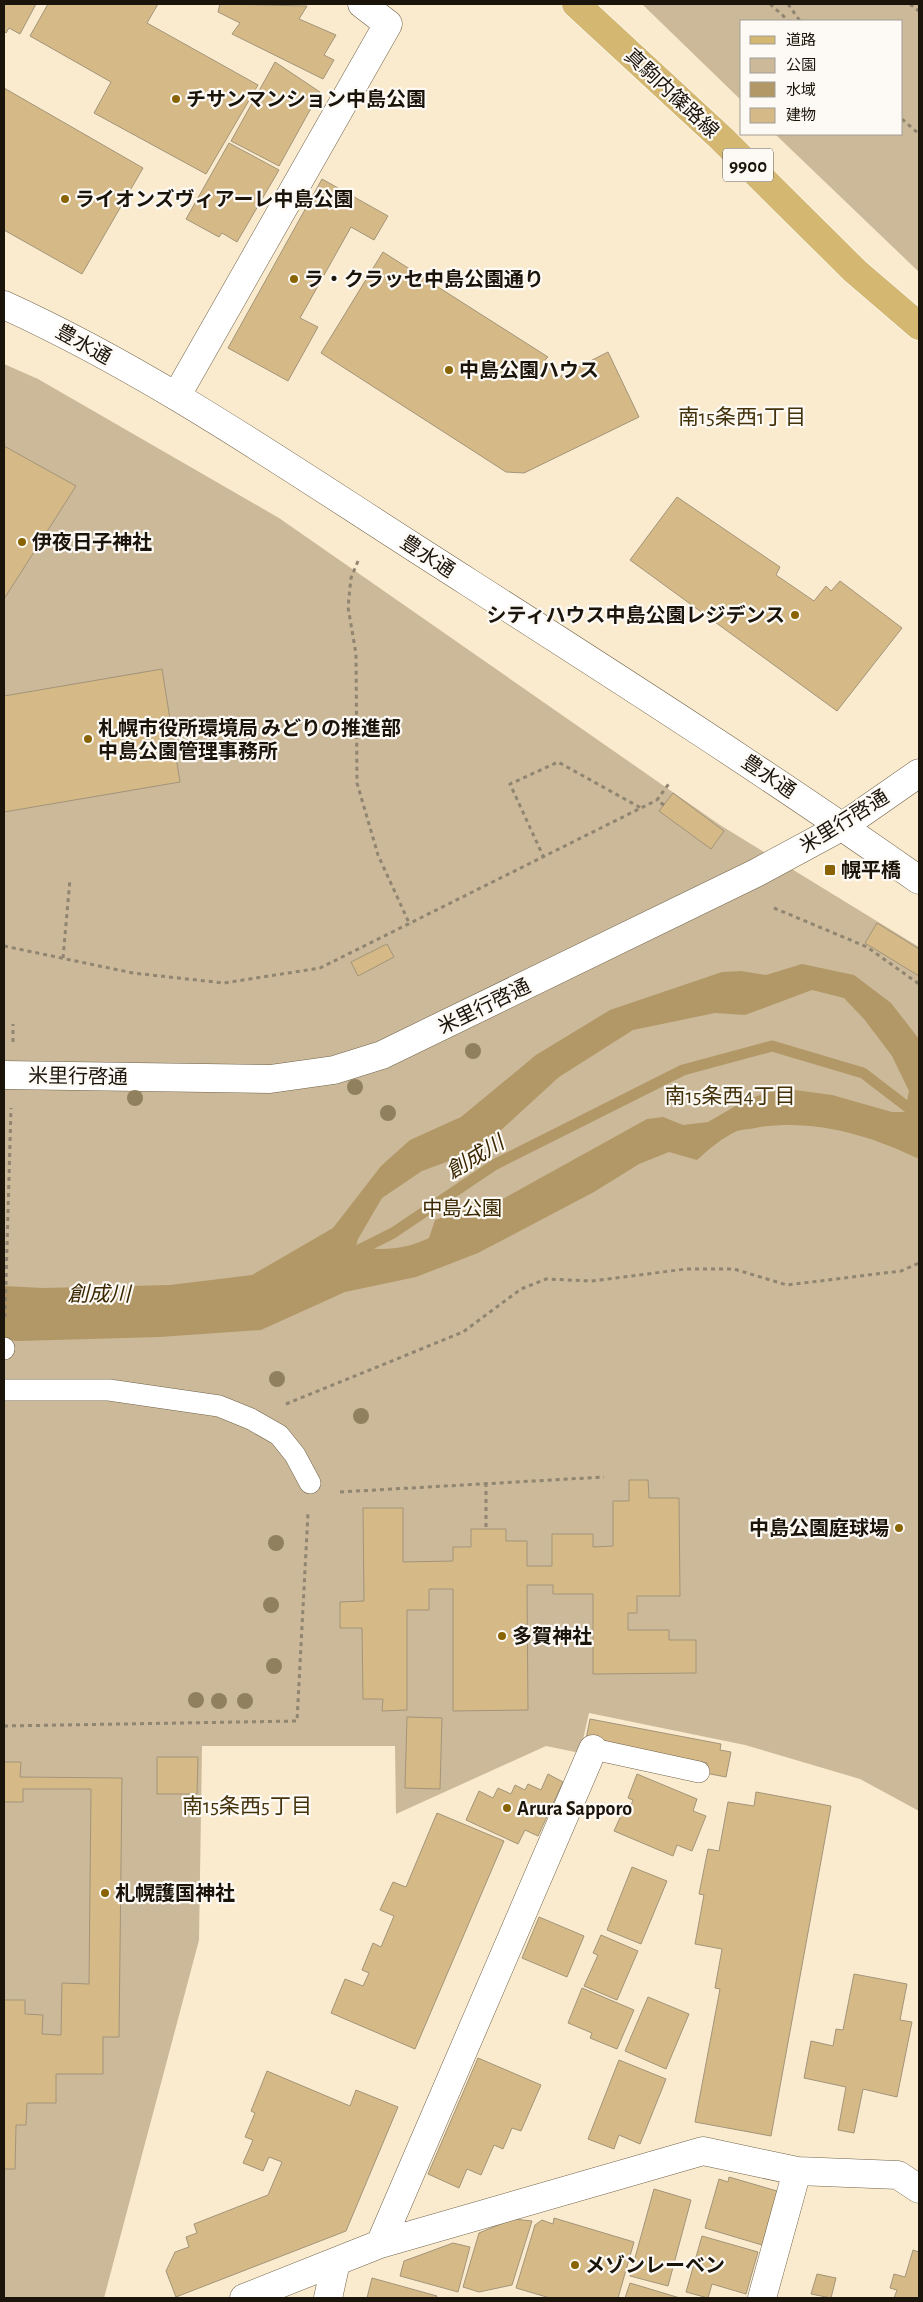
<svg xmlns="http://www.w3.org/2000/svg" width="923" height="2302" font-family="'Alegreya Sans','Noto Sans JP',sans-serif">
<rect width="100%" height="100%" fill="#faebce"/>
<path fill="#cbb999" d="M 642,4 L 919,4 L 919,272 L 775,134 L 902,134 L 902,21 L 742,21 L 742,101 Z
M 4,364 L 38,379 L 279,518 L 720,825 L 919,947 L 919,1811 L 860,1779 L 745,1745 L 589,1713 L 580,1753 L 546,1746 L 396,1814 L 395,1746 L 202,1746 L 199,1940 L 104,2298 L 4,2298 Z"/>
<path fill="#b29867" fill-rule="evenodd" d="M 802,964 L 854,975 L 891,1003 L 919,1039 L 919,1159 C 870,1135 815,1119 760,1127 C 753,1129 744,1129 737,1131 C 722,1138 709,1149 697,1160 L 669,1152 L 639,1164 L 594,1192 L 478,1253 L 416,1277 L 345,1292 L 261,1330 L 160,1337 L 19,1341 L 4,1340 L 4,1286 L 43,1288 L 170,1285 L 252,1275 L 333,1228 L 381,1166 L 410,1140 L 461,1117 L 536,1055 L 610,1010 L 722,972 L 741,971 L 766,975 ZM 812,990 L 844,998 L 864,1019 L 892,1056 L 909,1091 L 905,1112 L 892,1112 L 832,1095 L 780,1088 L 746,1100 L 708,1122 L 683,1125 L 663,1117 L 647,1119 L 490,1206 L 478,1205 L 435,1220 L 429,1238 C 407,1249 379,1252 356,1246 L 358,1239 L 382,1198 L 422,1171 L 487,1147 L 500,1131 L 559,1077 L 633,1030 L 715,1013 L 745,1015 Z"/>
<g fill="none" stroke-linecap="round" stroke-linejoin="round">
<path stroke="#b29867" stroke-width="11" d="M 351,1254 L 393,1233 L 494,1165 L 683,1070 L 772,1046 L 863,1073 L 910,1109 L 919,1122"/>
</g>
<path fill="#d5ba88" stroke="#a39479" d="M 4,4 L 36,4 L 20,34 L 9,28 L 6,33 L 4,31 Z
M 48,4 L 158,4 L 147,23 L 258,85 L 206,174 L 94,113 L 111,82 L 30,36 Z
M 220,4 L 307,6 L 299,19 L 336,35 L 324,55 L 334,60 L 323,79 L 232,34 L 240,23 L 218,12 Z
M 275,62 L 320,92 L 279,166 L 231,141 Z
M 4,88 L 143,168 L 82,274 L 4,230 Z
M 229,143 L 279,170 L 237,242 L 222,233 L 219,237 L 186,219 Z
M 322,179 L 388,216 L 374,240 L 351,227 L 300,318 L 318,327 L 288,381 L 228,348 Z
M 383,252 L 548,357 L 545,360 L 555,379 L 608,352 L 639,417 L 524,473 L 506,472 L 321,353 Z
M 4,446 L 76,486 L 4,599 Z
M 677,497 L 780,567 L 776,575 L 814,601 L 826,586 L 831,591 L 840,581 L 902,628 L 837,711 L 630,560 Z
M 162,669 L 180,782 L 4,812 L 4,696 Z
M 673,793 L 724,831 L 711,849 L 659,811 Z
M 877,923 L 919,949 L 919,976 L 865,943 Z
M 387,944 L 394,957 L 358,976 L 351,962 Z
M 629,1480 L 648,1480 L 649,1498 L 679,1498 L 680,1596 L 637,1596 L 637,1613 L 628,1613 L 628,1630 L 669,1630 L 669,1640 L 696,1640 L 696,1673 L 593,1674 L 593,1594 L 553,1594 L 553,1585 L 527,1585 L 528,1710 L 453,1711 L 453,1589 L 429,1589 L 429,1610 L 407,1610 L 407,1710 L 382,1711 L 383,1699 L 363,1699 L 362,1628 L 340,1628 L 340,1602 L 364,1601 L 363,1508 L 403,1508 L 403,1562 L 453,1561 L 453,1547 L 471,1547 L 471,1529 L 506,1529 L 506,1541 L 527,1541 L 527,1566 L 552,1566 L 552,1534 L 593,1534 L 593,1547 L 613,1546 L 613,1501 L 629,1501 Z
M 407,1717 L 442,1718 L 440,1789 L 405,1788 Z
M 590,1719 L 721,1744 L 720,1750 L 731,1752 L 726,1777 L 705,1773 L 707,1763 L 586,1739 Z
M 157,1757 L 198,1757 L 197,1794 L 157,1794 Z
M 4,1762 L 21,1762 L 20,1777 L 122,1778 L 119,2037 L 103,2037 L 103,2074 L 56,2074 L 56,2103 L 27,2103 L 26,2125 L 16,2125 L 15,2169 L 4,2169 L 4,2000 L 25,2000 L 25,2014 L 43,2015 L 42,2034 L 61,2035 L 62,1983 L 89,1984 L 91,1789 L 23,1789 L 23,1802 L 4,1802 Z
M 548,1774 L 563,1782 L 538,1836 L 525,1830 L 518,1844 L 466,1820 L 479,1791 L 493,1798 L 498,1788 L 511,1794 L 515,1785 L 525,1790 L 528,1784 L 541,1790 Z
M 637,1774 L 697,1799 L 693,1811 L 706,1816 L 692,1851 L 677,1845 L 673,1856 L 614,1831 L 623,1811 L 628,1813 L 633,1800 L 628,1798 Z
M 756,1792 L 831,1806 L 771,2136 L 695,2122 L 720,1989 L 715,1988 L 722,1949 L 695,1944 L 704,1895 L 699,1894 L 708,1849 L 719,1851 L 728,1802 L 754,1806 Z
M 437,1813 L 504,1841 L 415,2049 L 331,2013 L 345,1979 L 363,1986 L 369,1973 L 362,1970 L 373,1943 L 381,1947 L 394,1916 L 380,1910 L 393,1882 L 406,1887 Z
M 632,1867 L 667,1881 L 641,1944 L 607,1930 Z
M 539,1917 L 584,1936 L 567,1977 L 522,1958 Z
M 601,1935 L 638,1951 L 617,2000 L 584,1986 L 598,1955 L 593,1953 Z
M 854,1974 L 907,1984 L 900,2020 L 912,2022 L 897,2097 L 863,2089 L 854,2133 L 838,2130 L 846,2087 L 804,2078 L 811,2041 L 833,2046 L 836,2029 L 843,2030 Z
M 582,1988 L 634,2010 L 617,2049 L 590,2038 L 592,2033 L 568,2023 Z
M 648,1997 L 689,2014 L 666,2069 L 625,2051 Z
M 478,2058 L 541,2085 L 521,2131 L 512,2128 L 503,2149 L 494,2145 L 481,2175 L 467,2169 L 459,2188 L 428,2174 Z
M 619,2060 L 666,2079 L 640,2144 L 619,2135 L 614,2149 L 588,2139 Z
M 267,2071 L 350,2106 L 356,2090 L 398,2107 L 346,2231 L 176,2297 L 166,2271 L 175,2252 L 189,2247 L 186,2237 L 197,2233 L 194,2224 L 268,2195 L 282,2162 L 269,2157 L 263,2171 L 243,2163 L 253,2140 L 245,2137 L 255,2113 L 251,2111 Z
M 729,2177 L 777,2191 L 762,2245 L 705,2228 L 719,2179 L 728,2182 Z
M 654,2189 L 691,2200 L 668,2286 L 630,2276 Z
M 554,2218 L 634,2242 L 618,2298 L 550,2298 L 516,2288 L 535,2225 L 542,2220 L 553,2224 Z
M 513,2219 L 532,2221 L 512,2285 L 479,2292 L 463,2287 L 479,2233 Z
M 702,2236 L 758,2252 L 746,2294 L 712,2284 L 708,2298 L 686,2292 Z
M 453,2243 L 470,2247 L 458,2292 L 400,2276 L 404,2261 Z
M 913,2250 L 919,2252 L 919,2298 L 894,2298 L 897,2290 L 890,2288 L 894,2274 L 905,2277 Z
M 817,2274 L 836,2278 L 831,2298 L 811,2294 Z
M 372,2278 L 437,2296 L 436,2298 L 367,2298 Z
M 630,2283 L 680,2298 L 625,2298 Z"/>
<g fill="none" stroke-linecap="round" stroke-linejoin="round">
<g stroke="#71634a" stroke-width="22">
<path id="lane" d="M 4,1349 L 4,1348
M 4,1390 L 109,1390 L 219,1406 L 251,1419 L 279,1435 L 295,1455 L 310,1483
M 593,1749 L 699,1772"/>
</g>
<g stroke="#71634a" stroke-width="29">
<path id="street" d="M 177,395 L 388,24 L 362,4
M 380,2244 L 593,1749
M 244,2298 L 380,2244 L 703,2151 L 797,2171 L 898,2175 L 919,2189
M 328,2298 L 336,2262
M 762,2298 L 797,2171"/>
</g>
<g stroke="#71634a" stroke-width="29">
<path id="secondary" d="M 4,305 C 149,371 281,462 415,548 C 585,657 754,764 919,880
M 4,1075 L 270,1079 L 334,1070 L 382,1055 L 756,873 L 843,826 L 919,773"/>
</g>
<g stroke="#fff" stroke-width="29">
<path id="primary" d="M 576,4 L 721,138 L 855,271 L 919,326"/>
</g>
<path stroke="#908571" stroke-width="3" stroke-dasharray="4 4" stroke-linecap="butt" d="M 770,4 L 789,21
M 788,4 L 800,21
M 910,4 L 919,11
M 902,119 L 919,134
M 358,561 L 351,578 L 348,607 L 356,654 L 357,783 L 378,855 L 410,925
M 664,805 L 657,800 L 670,782
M 544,858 L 510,784 L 558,762 L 641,808
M 774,908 L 867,947 L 919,984
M 4,946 L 133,973 L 224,983 L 320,968 L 657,800
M 63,958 L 70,879
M 13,1042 L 13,1024
M 5,1317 L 11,1108
M 286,1404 L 463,1332 L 521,1289 L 546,1279 L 591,1281 L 686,1269 L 734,1269 L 787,1285 L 901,1271 L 919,1263
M 486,1483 L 486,1529
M 340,1492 L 604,1477
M 4,1726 L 297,1721 L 308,1513"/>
<use href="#lane" stroke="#fff" stroke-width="21"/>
<use href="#street" stroke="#fff" stroke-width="28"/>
<use href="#secondary" stroke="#fff" stroke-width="28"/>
<use href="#primary" stroke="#d4b872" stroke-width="28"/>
</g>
<g fill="#90805d">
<circle cx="473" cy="1051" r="8"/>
<circle cx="355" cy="1087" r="8"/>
<circle cx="135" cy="1098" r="8"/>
<circle cx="388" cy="1113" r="8"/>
<circle cx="277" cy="1379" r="8"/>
<circle cx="361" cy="1416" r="8"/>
<circle cx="276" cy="1543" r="8"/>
<circle cx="271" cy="1605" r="8"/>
<circle cx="274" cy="1666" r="8"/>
<circle cx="196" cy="1700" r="8"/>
<circle cx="219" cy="1701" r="8"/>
<circle cx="245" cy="1701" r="8"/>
</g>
<g fill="#8a6402" stroke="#fdf9f4" stroke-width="2">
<circle cx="176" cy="99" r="5"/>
<circle cx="65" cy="199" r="5"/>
<circle cx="294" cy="279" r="5"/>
<circle cx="449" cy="370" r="5"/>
<circle cx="22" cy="542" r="5"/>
<circle cx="795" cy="615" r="5"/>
<circle cx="88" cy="739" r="5"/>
<rect x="824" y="864" width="12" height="12" rx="2.5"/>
<circle cx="899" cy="1528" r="5"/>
<circle cx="502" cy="1636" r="5"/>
<circle cx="507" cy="1808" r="5"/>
<circle cx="105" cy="1893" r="5"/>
<circle cx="575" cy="2265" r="5"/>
</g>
<g text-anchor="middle" stroke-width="4.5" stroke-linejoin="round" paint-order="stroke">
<rect fill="#fdf9f4" stroke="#5e5950" stroke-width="1" x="723" y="148.5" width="50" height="33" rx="4"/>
<g font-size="19" font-weight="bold" fill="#1a140a">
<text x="748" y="172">9900</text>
</g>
<g font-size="20" fill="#1a140a" stroke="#fdf9f4">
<text transform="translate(672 93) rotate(43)" y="7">真駒内篠路線</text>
<text transform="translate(84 344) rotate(29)" y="7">豊水通</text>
<text transform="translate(428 556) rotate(33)" y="7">豊水通</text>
<text transform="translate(769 776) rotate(34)" y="7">豊水通</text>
<text transform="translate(844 821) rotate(-32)" y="7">米里行啓通</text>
<text transform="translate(484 1006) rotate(-26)" y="7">米里行啓通</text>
<text transform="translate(78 1076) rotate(1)" y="7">米里行啓通</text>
</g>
<g font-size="20" font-weight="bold" fill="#1a140a" stroke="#fdf9f4" text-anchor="start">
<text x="186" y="106">チサンマンション中島公園</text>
<text x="75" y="206">ライオンズヴィアーレ中島公園</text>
<text x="304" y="286">ラ・クラッセ中島公園通り</text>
<text x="459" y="377">中島公園ハウス</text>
<text x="32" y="549">伊夜日子神社</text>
<text x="785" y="622" text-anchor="end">シティハウス中島公園レジデンス</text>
<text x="98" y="735">札幌市役所環境局 みどりの推進部<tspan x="98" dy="23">中島公園管理事務所</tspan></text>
<text x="841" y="877">幌平橋</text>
<text x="889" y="1535" text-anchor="end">中島公園庭球場</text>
<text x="512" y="1643">多賀神社</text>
<text x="517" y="1815">Arura Sapporo</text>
<text x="115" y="1900">札幌護国神社</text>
<text x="585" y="2272">メゾンレーベン</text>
</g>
<g font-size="20" fill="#3a2800" stroke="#fdf9f4">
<text x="462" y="1215">中島公園</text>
</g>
<g font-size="21" fill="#433109" stroke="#fdf9f4">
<text x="742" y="424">南15条西1丁目</text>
<text x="730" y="1103">南15条西4丁目</text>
<text x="247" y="1813">南15条西5丁目</text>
</g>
<g font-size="21" font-style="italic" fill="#3a2700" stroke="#fdf9f4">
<text transform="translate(475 1157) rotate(-31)" y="7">創成川</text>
<text x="99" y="1301">創成川</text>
</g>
</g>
<rect width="923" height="2302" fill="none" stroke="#1a140a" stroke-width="10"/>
<rect x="740" y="20" width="162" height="115" fill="#fdf9f4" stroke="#a29d96"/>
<rect x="750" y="36" width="25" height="8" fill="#d4b872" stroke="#a29d96"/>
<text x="786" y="45" font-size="15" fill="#1a140a">道路</text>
<rect x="750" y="58" width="25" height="15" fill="#cbb999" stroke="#a29d96"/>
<text x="786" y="70" font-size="15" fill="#1a140a">公園</text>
<rect x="750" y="82" width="25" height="15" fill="#b29867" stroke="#a29d96"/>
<text x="786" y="95" font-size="15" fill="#1a140a">水域</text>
<rect x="750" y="108" width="25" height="15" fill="#d5ba88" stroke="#a29d96"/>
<text x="786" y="120" font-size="15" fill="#1a140a">建物</text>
</svg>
